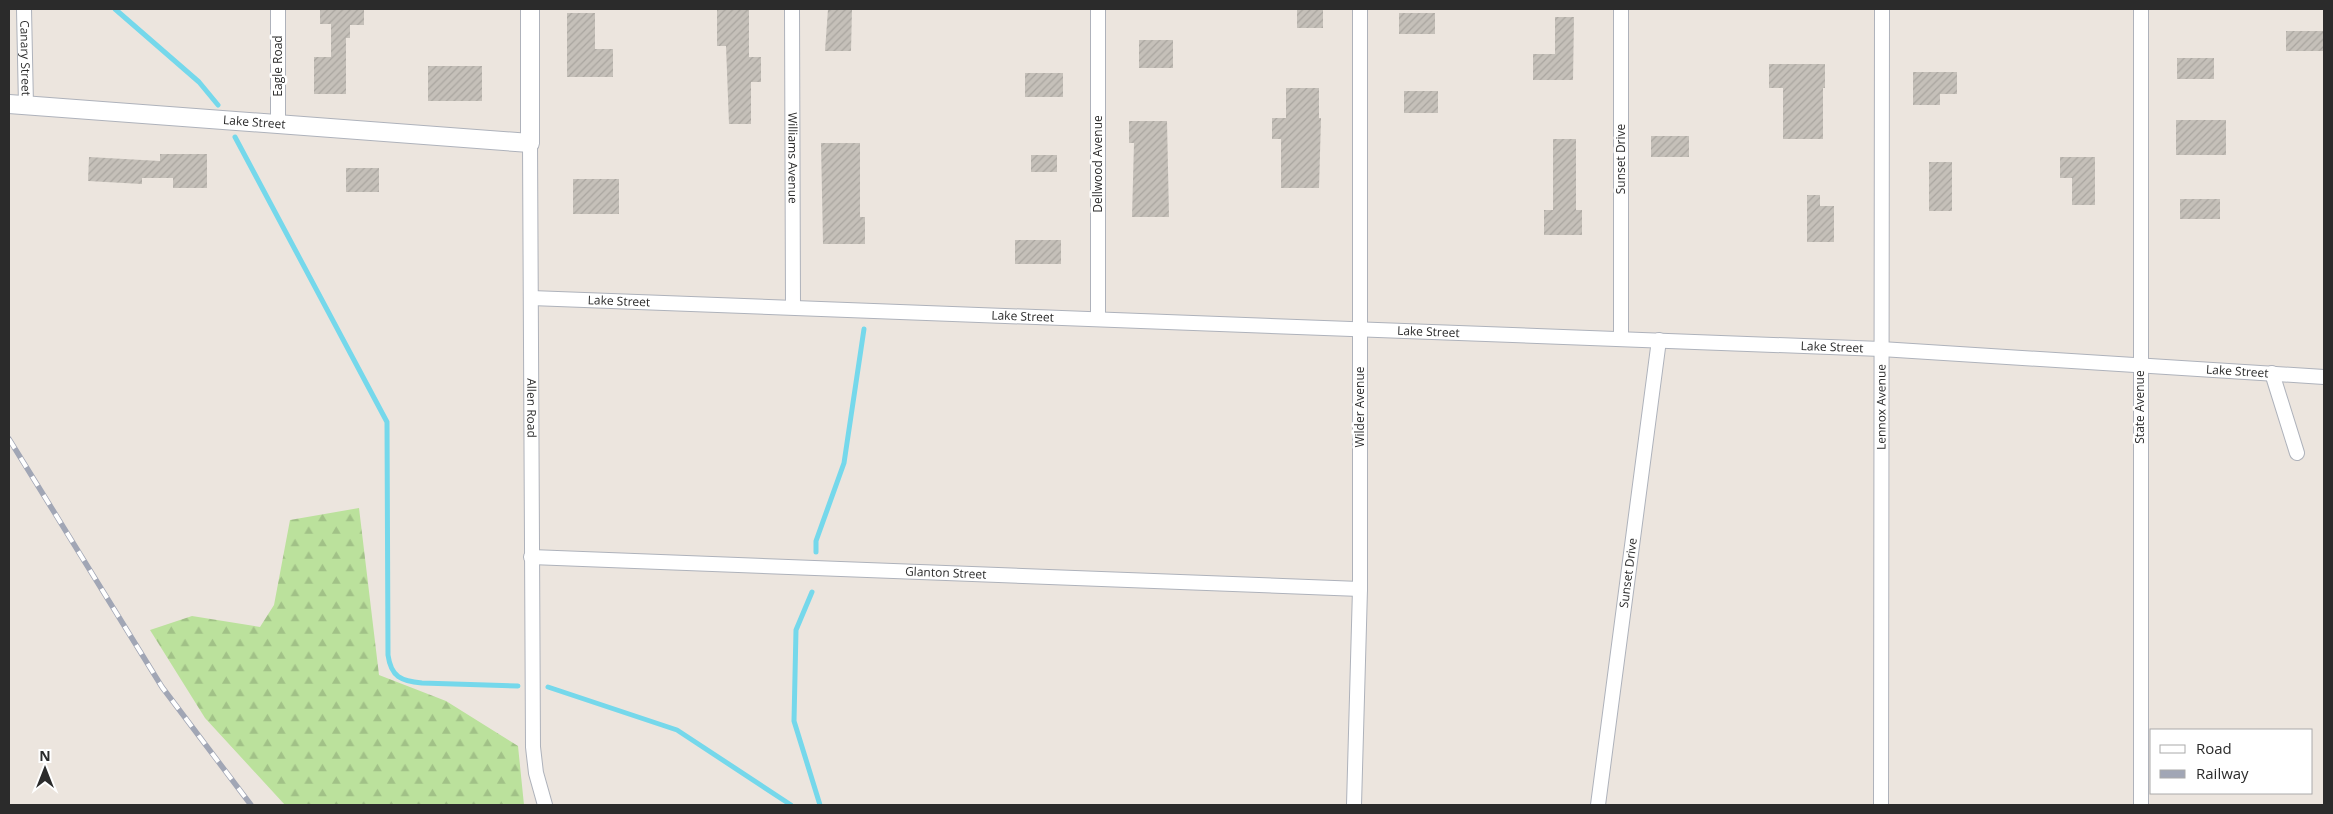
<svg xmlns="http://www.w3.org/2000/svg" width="2333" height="814" font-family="'Open Sans',sans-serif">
<defs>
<pattern id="forest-firs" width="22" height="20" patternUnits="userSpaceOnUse" patternTransform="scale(1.25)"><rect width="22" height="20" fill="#bbe19c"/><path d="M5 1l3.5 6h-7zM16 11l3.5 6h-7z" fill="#a1c187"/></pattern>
<pattern id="building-hatch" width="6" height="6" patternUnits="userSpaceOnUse" patternTransform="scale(1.25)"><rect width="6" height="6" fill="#c5c0b9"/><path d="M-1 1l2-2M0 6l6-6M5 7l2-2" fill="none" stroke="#a9a59f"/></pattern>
</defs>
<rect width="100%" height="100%" fill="#ece5de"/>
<path fill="url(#forest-firs)" d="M 359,508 L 379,675 L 446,701 L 518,746 L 524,805 L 285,805 L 205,718 L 150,630 L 192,616 L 260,627 L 274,605 L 290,520 Z"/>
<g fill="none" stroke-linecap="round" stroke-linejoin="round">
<path stroke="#75d8eb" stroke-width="5" d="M 115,9 L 199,82 L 218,105
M 235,137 L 387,422 L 388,655 C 391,677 401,681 422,683 L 518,686
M 816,552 L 816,541 L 844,463 L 864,329
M 812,592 L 796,630 L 794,721 L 820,805
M 548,687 L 677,730 L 791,805"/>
</g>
<path fill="url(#building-hatch)" d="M 320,9 L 364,9 L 364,25 L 350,25 L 350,38 L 346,38 L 346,94 L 314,94 L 314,57 L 331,57 L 331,24 L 320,24 Z
M 717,9 L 749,9 L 749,57 L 761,57 L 761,82 L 751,82 L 751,124 L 729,124 L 726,46 L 717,46 Z
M 828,9 L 852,9 L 851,51 L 825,51 Z
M 1297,9 L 1323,9 L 1323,28 L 1297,28 Z
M 567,13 L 595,13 L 595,49 L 613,49 L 613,77 L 567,77 Z
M 1399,13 L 1435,13 L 1435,34 L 1399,34 Z
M 1555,17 L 1574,17 L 1573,80 L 1533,80 L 1533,54 L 1555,54 Z
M 2286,31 L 2324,31 L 2324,51 L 2286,51 Z
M 1139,40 L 1173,40 L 1173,68 L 1139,68 Z
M 2177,58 L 2214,58 L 2214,79 L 2177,79 Z
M 1769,64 L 1825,64 L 1825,88 L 1823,88 L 1823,139 L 1783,139 L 1783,88 L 1769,88 Z
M 428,66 L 482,66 L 482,101 L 428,101 Z
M 1913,72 L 1957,72 L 1957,94 L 1940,94 L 1940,105 L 1913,105 Z
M 1025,73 L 1063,73 L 1063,97 L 1025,97 Z
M 1286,88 L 1319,88 L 1319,118 L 1321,118 L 1319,188 L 1281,188 L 1281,139 L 1272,139 L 1272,118 L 1286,118 Z
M 1404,91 L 1438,91 L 1438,113 L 1404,113 Z
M 2176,120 L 2226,120 L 2226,155 L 2176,155 Z
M 1129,121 L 1167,121 L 1169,217 L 1132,217 L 1134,143 L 1129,143 Z
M 1651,136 L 1689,136 L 1689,157 L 1651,157 Z
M 1553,139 L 1576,139 L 1576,210 L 1582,210 L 1582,235 L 1544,235 L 1544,210 L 1553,210 Z
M 821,143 L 860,143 L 860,217 L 865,217 L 865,244 L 823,244 Z
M 160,154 L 207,154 L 207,188 L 173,188 L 173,178 L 142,178 L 142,184 L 88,181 L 89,157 L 160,161 Z
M 1031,155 L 1057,155 L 1057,172 L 1031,172 Z
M 2060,157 L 2095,157 L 2095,205 L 2072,205 L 2072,178 L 2060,178 Z
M 1929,162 L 1952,162 L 1952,211 L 1929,211 Z
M 346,168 L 379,168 L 379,192 L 346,192 Z
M 573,179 L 619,179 L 619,214 L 573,214 Z
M 1807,195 L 1820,195 L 1820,206 L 1834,206 L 1834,242 L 1807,242 Z
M 2180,199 L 2220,199 L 2220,219 L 2180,219 Z
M 1015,240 L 1061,240 L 1061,264 L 1015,264 Z"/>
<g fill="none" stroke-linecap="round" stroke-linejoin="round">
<g stroke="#aeb2bb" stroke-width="16">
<g id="minor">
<path id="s1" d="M 24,9 L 26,106"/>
<path d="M 278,9 L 278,124"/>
<path id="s2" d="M 792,9 L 793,307"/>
<path id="s3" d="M 530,143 L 533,747 L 536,773 L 545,805"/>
<path id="s4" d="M 531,298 L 1881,349 L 2324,377"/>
<path d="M 1098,319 L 1098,9"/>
<path d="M 1621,339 L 1621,9"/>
<path d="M 2272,373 L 2297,453"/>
<path id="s5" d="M 531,557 L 1360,589"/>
<path d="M 1354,805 L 1360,589 L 1360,9"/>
<path id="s6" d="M 1598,805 L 1659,340"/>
<path id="s7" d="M 1881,805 L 1882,9"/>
<path d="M 2141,805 L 2141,9"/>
</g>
</g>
<g stroke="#aeb2bb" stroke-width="20">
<g id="tertiary">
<path id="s8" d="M 9,104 L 530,143 L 530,9"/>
</g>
</g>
<use href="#minor" stroke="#fff" stroke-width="14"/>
<use href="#tertiary" stroke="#fff" stroke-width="18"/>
<g stroke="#a1a6b5" stroke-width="5.5">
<path id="rail" d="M 9,439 L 162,687 L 251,805"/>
</g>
<use href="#rail" stroke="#fff" stroke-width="4" stroke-dasharray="11" stroke-linecap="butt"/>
</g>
<g text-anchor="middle" stroke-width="5" stroke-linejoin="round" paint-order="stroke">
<g font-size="12" fill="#2b2b2b" stroke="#fff">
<text dy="4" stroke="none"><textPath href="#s1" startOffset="49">Canary Street</textPath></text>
<text transform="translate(278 66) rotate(-90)" y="4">Eagle Road</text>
<text dy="4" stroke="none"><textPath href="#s8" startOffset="246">Lake Street</textPath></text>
<text dy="4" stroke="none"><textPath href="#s2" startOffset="149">Williams Avenue</textPath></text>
<text transform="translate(1621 159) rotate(-90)" y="4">Sunset Drive</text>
<text transform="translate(1098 164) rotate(-90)" y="4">Dellwood Avenue</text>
<text dy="4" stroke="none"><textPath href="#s4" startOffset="88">Lake Street</textPath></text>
<text dy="4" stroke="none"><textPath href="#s4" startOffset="492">Lake Street</textPath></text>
<text dy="4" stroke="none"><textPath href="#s4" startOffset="898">Lake Street</textPath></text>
<text dy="4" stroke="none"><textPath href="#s4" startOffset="1302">Lake Street</textPath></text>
<text dy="4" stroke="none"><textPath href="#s4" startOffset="1708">Lake Street</textPath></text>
<text transform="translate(1360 407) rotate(-90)" y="4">Wilder Avenue</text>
<text dy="4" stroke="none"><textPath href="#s7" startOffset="398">Lennox Avenue</textPath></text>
<text transform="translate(2140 407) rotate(-90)" y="4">State Avenue</text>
<text dy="4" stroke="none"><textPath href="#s3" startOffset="265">Allen Road</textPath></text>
<text dy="4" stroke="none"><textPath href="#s5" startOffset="415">Glanton Street</textPath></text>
<text dy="4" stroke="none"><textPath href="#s6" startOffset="234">Sunset Drive</textPath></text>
</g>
</g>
<rect width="2333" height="814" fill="none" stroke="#2b2b2b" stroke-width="20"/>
<rect x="2150" y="729" width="162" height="65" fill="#ffffff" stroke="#aaaaaa"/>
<rect x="2160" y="745" width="25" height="8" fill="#ffffff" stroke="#aaaaaa"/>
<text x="2196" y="754" font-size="15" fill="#2b2b2b">Road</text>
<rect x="2160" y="770" width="25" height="8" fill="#a1a6b5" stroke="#aaaaaa"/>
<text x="2196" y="779" font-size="15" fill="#2b2b2b">Railway</text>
<g transform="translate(45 769)" stroke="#ffffff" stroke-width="4" paint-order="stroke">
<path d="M0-4L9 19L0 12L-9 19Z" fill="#2b2b2b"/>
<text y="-8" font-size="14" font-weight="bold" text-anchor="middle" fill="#2b2b2b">N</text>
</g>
</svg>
